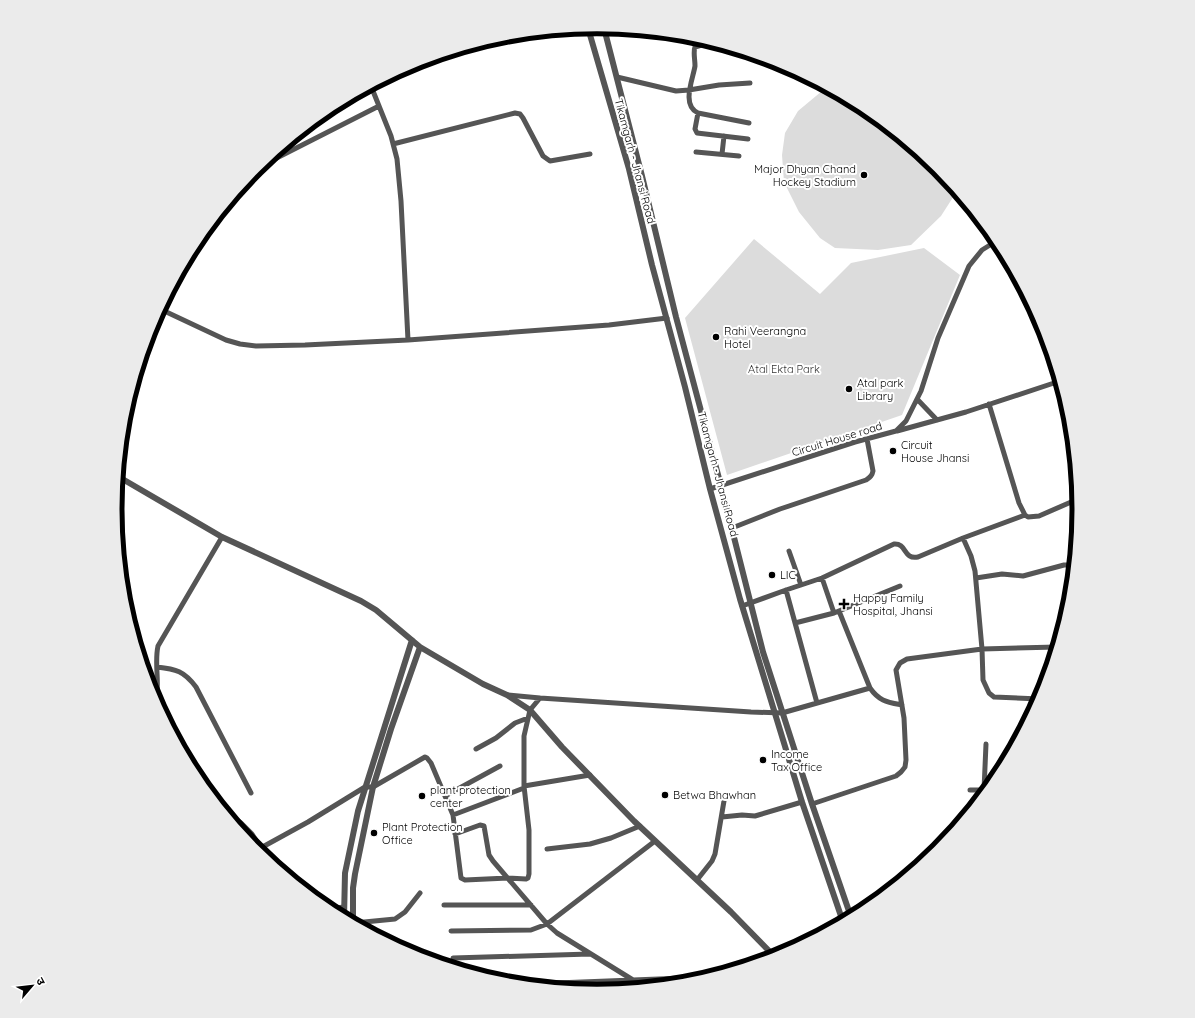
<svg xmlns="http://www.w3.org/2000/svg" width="1195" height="1018" font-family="Quicksand,'Noto Sans Devanagari',sans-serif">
<rect width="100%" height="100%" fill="#fff"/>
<path fill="#dcdcdc" d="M 829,89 L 865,108 L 938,168 L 957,191 L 941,216 L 911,245 L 878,250 L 835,248 L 820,238 L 799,212 L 784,182 L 782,155 L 785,133 L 798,111 L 822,91 Z
M 754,239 L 820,294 L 851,263 L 924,248 L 960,275 L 902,415 L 727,475 L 685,318 Z"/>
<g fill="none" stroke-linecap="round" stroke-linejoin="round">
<path stroke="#555" stroke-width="5" d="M 712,42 L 695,47 C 693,52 695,59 695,66 C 693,79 681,105 698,113 L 749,123
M 617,77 L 676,91 L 689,90 L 719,85 L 750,83
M 371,86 L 391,136 L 397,159 L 401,201 L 408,340
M 698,113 L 695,129 L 697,133 L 748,139
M 393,144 L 515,113 L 520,114 L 523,118 L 543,156 L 550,161 L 590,154
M 696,152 L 739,156
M 722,154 L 724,136
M 257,168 L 379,106
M 160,309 L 226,340 L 240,344 L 256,346 L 305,345 L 408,340 L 609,325 L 667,318
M 917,399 L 937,420
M 989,404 L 1019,503 L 1025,515 L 1028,517 L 1039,516 L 1078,499
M 897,431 L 966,412 L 1060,381
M 710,489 L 855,442 L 896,431 L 906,421 L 921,391 L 938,338 L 969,266 L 982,250 L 998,240
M 732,528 L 780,509 L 866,480 C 870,477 872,476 873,471 L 867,439
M 963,538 L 971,556 L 975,571 L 982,649 L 983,680 L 989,693 L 994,697 L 1040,699
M 789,551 L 801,585
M 1073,576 C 1071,571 1070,567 1074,562
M 822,578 L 834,613 L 900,586
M 976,578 L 1002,574 L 1023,576 L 1064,565 L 1072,565
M 786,590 L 817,703
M 742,606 L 786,590 L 822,578 L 894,544 C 907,543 903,560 918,557 L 963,538 L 1025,515
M 839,611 L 870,688 C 879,701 887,702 902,705
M 795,623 L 834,613
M 157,667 C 176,669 184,671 196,687 L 251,793
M 508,695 L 540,698
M 156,700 C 160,682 154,664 158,646 L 222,537
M 476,749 L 496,738 L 515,723 L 528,718
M 192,763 L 218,803 L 225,811 L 241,823 L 252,834 L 269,860
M 524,786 L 524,736 L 530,710 L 540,698 L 751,712 L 782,713 L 870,688
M 970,790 L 988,790
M 984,790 L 986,744
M 445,796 L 500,766
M 812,804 L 896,776 L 901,772 L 905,767 L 906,760 L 904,718 L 896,670 L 900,663 L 907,659 L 982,649 L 1057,647
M 453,815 L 524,788
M 722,817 L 742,815 L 755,816 L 802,802
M 455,834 L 480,825 L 484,826 L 489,855 L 493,861 L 547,924 L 557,933 L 633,980 L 634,987
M 547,849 L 590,844 L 611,838 L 640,826
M 257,850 L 308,822 L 365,787 L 373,787 L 425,757 L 427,758 L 431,763 L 453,815 L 461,878 L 465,880 L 508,878 L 526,879 L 528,878 L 529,874 L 529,830 L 524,786 L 590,775
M 697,880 L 712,861 L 715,854 L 725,795
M 444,905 L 531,905
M 329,909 L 344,907
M 354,923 L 395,919 L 405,912 L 420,893
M 451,931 L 531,930 L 547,924 L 655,841
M 453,958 L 590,954
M 577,983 L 578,989
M 531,984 L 684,978 L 714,975"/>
<path stroke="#555" stroke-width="6" d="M 588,28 L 629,169 L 652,265 L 685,387 L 710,489 L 740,599 L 802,802 L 843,922
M 604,28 L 642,176 L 676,317 L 721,486 L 763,652 L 812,804 L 851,917
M 119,477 L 222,537 L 361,601 L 376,610 L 420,647 L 483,684 L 507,695 L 530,710 L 562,747 L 634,821 L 731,912 L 775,957
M 344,918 L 345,873 L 358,811 L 412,640
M 353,922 L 353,888 L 355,874 L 373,787 L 391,729 L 420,647"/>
</g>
<g fill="#000" stroke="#fff" stroke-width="1.5">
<circle cx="864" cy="175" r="4"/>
<circle cx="716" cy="337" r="4"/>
<circle cx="849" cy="389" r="4"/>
<circle cx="893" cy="451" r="4"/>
<circle cx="772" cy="575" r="4"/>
<path d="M842 598h4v4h4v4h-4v4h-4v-4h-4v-4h4z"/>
<circle cx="763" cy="760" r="4"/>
<circle cx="665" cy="795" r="4"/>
<circle cx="422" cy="796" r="4"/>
<circle cx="374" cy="833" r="4"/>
</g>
<g text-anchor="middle" stroke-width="4" stroke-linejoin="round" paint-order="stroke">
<g font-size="11" fill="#000" stroke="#fff">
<text transform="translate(635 161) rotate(75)" y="4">Tikamgarh - Jhansi Road</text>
<text transform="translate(837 439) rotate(-17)" y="4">Circuit House road</text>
<text transform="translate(718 474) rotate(75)" y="4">Tikamgarh - Jhansi Road</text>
</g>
<g font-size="11" fill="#000" stroke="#fff" text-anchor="start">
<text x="856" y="173" text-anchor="end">Major Dhyan Chand<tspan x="856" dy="13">Hockey Stadium</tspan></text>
<text x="724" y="335">Rahi Veerangna<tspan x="724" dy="13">Hotel</tspan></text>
<text x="857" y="387">Atal park<tspan x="857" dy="13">Library</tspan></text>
<text x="901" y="449">Circuit<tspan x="901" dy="13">House Jhansi</tspan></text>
<text x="780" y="579">LIC</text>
<text x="853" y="602">Happy Family<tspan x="853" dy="13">Hospital, Jhansi</tspan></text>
<text x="771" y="758">Income<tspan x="771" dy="13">Tax Office</tspan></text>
<text x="430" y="794">plant protection<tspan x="430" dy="13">center</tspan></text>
<text x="673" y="799">Betwa Bhawhan</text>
<text x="382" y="831">Plant Protection<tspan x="382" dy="13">Office</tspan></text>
</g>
<g font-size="11" fill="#333" stroke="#fff">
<text x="784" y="373">Atal Ekta Park</text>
</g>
</g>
<path d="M0 0H1195V1018H0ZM122 509a475 475 0 1 1 950 0a475 475 0 1 1-950 0Z" fill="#ebebeb" fill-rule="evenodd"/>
<path fill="none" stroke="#000" stroke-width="5" d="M122 509a475 475 0 1 1 950 0a475 475 0 1 1-950 0Z"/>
<g transform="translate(32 986) rotate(62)" stroke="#ffffff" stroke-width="3" paint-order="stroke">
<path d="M0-3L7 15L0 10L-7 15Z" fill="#000000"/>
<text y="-6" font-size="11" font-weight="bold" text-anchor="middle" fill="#000000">उ</text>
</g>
</svg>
